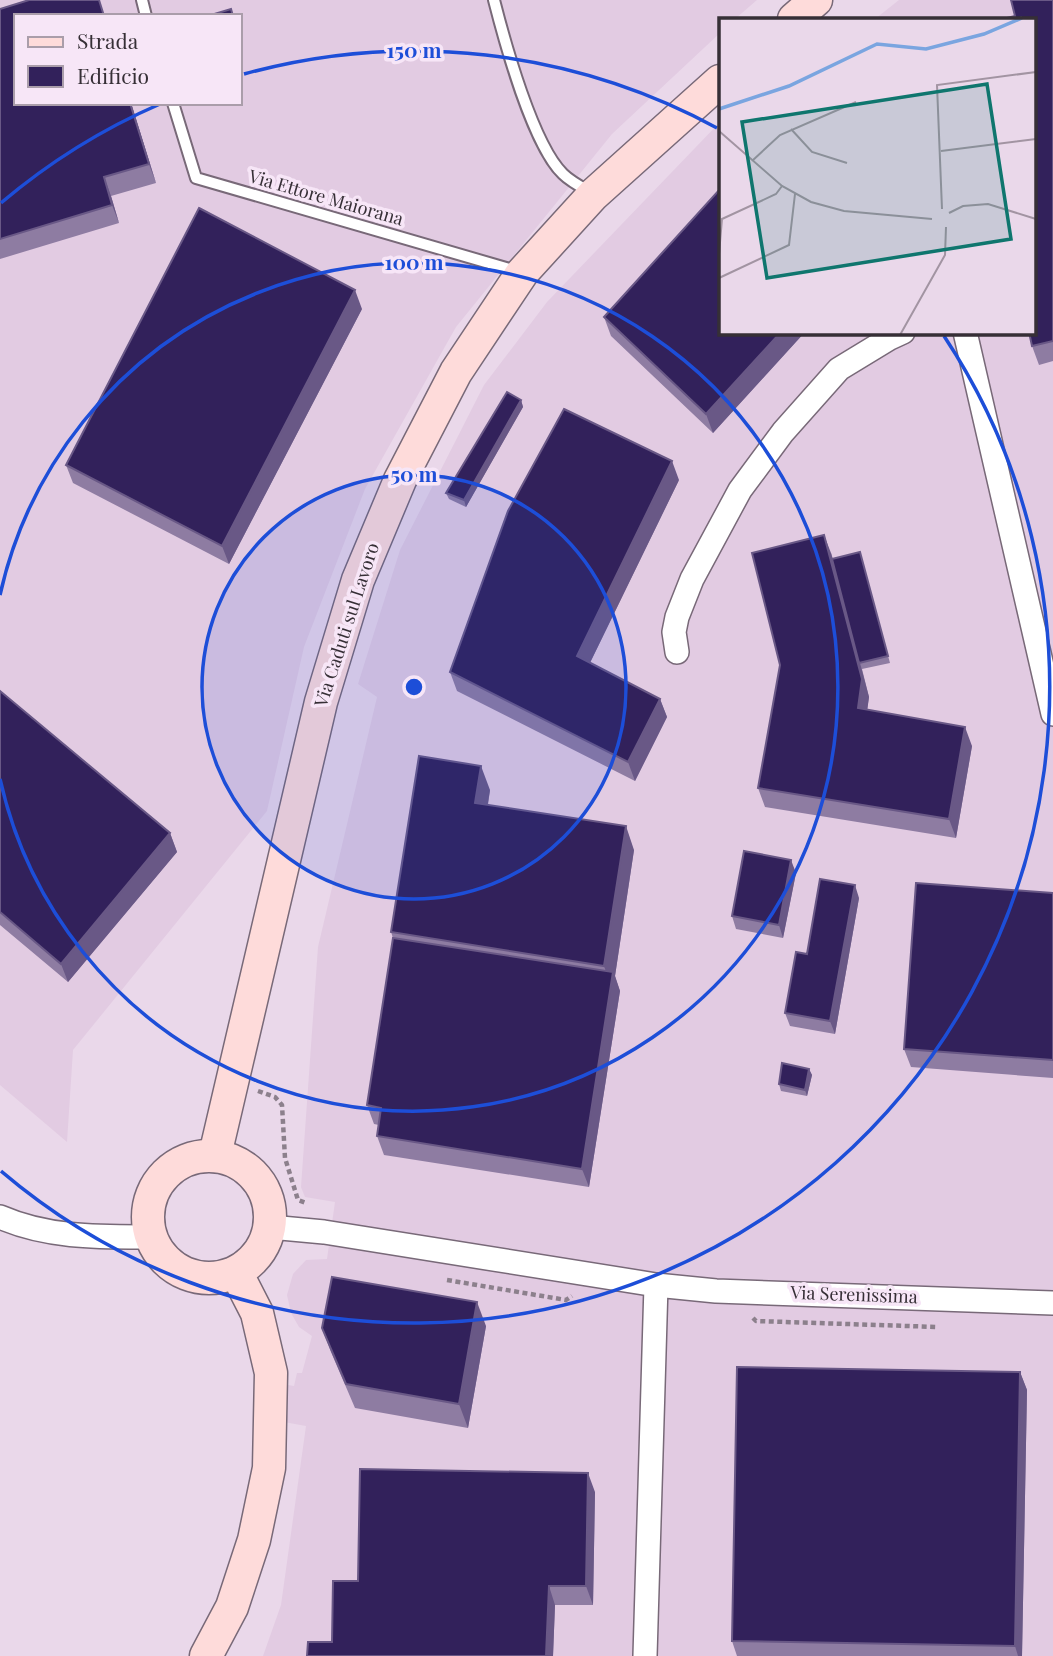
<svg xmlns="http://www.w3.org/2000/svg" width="1053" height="1656" font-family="'Playfair Display',serif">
<rect width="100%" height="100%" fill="#ead8ea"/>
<path fill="#e2cbe2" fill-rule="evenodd" d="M 0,0 L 757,0 L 735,19 L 720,19 L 720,33 L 612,134 L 456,327 L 365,489 L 304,647 L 267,811 L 73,1050 L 67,1142 L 0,1085 ZM 16,16 L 240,16 L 240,103 L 16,103 Z
M 899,0 L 1053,0 L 1053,1656 L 263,1656 L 281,1605 L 306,1426 L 284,1422 L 288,1385 L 294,1386 L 297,1373 L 302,1373 L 312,1336 L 299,1327 L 291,1313 L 287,1295 L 293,1274 L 306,1260 L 327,1259 L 335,1202 L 305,1197 L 301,1187 L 318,947 L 377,697 L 358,684 L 400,550 L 484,385 L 547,302 L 720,122 L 720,332 L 1034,332 L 1034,19 L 875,19 Z"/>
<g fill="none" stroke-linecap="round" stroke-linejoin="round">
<g stroke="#786978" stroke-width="14">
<path id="lane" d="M 142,0 L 146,16
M 494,0 C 505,43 533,145 563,174 C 570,181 581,187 590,192
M 173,103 L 196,178 L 520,272"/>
</g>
<g stroke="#786978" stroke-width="26">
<path id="street" d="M 965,332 L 1053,714
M 677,652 L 674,632 L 677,617 L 692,579 L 740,490 L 783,432 L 839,369 L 890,338 L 903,332
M 0,1217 C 48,1238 99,1237 150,1237
M 270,1227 L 324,1232 L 656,1285 L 716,1291 L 1053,1303
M 645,1656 L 656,1285"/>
</g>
<g stroke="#786978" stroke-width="35">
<path id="secondary" d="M 794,19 L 816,0
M 215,1155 L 321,702 L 358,580 L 400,480 L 456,372 L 522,273 L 593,195 L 720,81
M148 1217a61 61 0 1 1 122 0a61 61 0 1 1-122 0Z
M 206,1656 L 232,1607 L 254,1540 L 269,1468 L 271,1373 L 257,1313 L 236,1272"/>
</g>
<path stroke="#8c808c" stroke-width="4.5" stroke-dasharray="5 3.5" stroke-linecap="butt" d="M 258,1091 L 275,1097 L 282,1105 L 285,1158 L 298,1200 L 306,1203
M 447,1280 L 566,1300 L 572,1296
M 753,1318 L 756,1321 L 938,1327"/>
<use href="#lane" stroke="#fff" stroke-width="10"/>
<use href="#street" stroke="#fff" stroke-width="23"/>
<use href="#secondary" stroke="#fedbda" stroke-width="32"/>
</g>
<path fill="#8e7ca2" d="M 1053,0 L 1053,361 L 1039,365 L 1032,346 L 1015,16 Z
M 0,9 L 131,103 L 156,183 L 111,196 L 119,223 L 0,259 Z
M 362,309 L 229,564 L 73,483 L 66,465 Z
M 604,317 L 720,332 L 805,332 L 713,433 L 611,336 Z
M 521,400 L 523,407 L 466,507 L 449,499 L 446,493 Z
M 679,480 L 590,663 L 660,699 L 667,717 L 635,781 L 457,691 L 450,672 Z
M 860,552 L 890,663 L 862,669 L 869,697 L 867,710 L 972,746 L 956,838 L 765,807 L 758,788 L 831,553 L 833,559 Z
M 0,691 L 170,833 L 177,852 L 68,982 L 0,925 Z
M 490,790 L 488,805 L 634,850 L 615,976 L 620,991 L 589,1187 L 384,1155 L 377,1136 L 379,1125 L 374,1124 L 367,1105 L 393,938 L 391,932 Z
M 796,873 L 783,938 L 736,929 L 732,916 Z
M 1053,893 L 1053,1078 L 911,1067 L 904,1049 Z
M 859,898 L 835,1034 L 790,1026 L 785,1013 L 807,954 Z
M 809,1069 L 812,1075 L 807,1096 L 781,1091 L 779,1084 Z
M 486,1326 L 468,1428 L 355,1408 L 331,1352 L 322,1328 Z
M 1020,1372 L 1027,1390 L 1022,1656 L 737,1656 L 732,1641 Z
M 595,1492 L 593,1605 L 555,1605 L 553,1656 L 307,1656 L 332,1642 L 358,1581 Z"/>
<path fill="#695886" d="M 130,103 L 131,103 L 156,183 L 149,164 Z
M 104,177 L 111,196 L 119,223 L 112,205 Z
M 355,290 L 362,309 L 229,564 L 222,546 Z
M 781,332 L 805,332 L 713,433 L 706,414 Z
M 521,400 L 523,407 L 466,507 L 464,500 Z
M 672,461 L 679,480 L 584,675 L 577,656 Z
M 824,535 L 831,553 L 869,697 L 865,727 L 858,708 Z
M 660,699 L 667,717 L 635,781 L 628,762 Z
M 965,727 L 972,746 L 956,838 L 949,819 Z
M 481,766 L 490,790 L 484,827 L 475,803 Z
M 626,826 L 634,850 L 615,976 L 620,991 L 589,1187 L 582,1169 L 611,986 L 604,966 Z
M 170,833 L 177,852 L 68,982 L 61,964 Z
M 791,860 L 796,873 L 783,938 L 779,925 Z
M 855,885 L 859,898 L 835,1034 L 830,1021 Z
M 809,1069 L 812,1075 L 807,1096 L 805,1090 Z
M 477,1302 L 486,1326 L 468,1428 L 459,1404 Z
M 1020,1372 L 1027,1390 L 1022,1656 L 1018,1656 L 1015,1646 Z
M 588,1473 L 595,1492 L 593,1605 L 586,1586 Z
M 549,1586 L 555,1605 L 553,1656 L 546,1656 Z"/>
<path fill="#32215b" stroke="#695886" stroke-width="2" d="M 29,0 L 99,0 L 104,16 L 16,16 L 16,103 L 130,103 L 149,164 L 104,177 L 112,205 L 0,239 L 0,9 Z
M 1011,0 L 1053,0 L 1053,341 L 1032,346 L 1029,332 L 1034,332 L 1034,19 L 1003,19 L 1015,16 Z
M 231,9 L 233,16 L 211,15 Z
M 720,189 L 720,332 L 781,332 L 706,414 L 604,317 Z
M 199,208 L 355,290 L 222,546 L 66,465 Z
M 507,392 L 521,400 L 464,500 L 446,493 Z
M 564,409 L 672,461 L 577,656 L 660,699 L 628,762 L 450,672 L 508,511 Z
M 824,535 L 862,679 L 858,708 L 965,727 L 949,819 L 758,788 L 780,665 L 752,553 Z
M 860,552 L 888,656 L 859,663 L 832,559 Z
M 0,691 L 170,833 L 61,964 L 0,912 Z
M 419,756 L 481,766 L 475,803 L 626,826 L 604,966 L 391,932 Z
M 744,851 L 791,860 L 779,925 L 732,916 Z
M 820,879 L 855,885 L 830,1021 L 785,1013 L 796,952 L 807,954 Z
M 916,883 L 1053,893 L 1053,1060 L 904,1049 Z
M 393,938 L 613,972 L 582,1169 L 377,1136 L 381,1108 L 367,1105 Z
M 782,1063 L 809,1069 L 805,1090 L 779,1084 Z
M 332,1277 L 477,1302 L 459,1404 L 346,1384 L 322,1328 Z
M 737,1367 L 1020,1372 L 1015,1646 L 732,1641 Z
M 360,1469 L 588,1473 L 586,1586 L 549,1586 L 546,1656 L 307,1656 L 308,1642 L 332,1642 L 333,1581 L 358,1581 Z"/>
<circle cx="414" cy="687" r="212" fill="#1d4ed8" fill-opacity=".12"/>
<g fill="none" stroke="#1d4ed8" stroke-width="3.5">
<circle cx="414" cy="687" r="212"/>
<path d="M0 595A424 424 0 1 1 0 779"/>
<path d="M1 203A636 636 0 0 1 160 104M244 74A636 636 0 0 1 717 128M944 336A636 636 0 0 1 1 1171"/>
</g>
<g text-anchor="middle" stroke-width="7" stroke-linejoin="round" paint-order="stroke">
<g font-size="18" fill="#362f36" stroke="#f7e6f7">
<text transform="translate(326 198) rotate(16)" y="6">Via Ettore Maiorana</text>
<text transform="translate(347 625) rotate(-72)" y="6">Via Caduti sul Lavoro</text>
<text transform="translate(854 1295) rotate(2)" y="6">Via Serenissima</text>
</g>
</g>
<g transform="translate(719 18)">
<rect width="317" height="317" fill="#ead8ea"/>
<path fill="none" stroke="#7aa5e0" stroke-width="3.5" d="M 0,91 L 70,68 L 158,26 L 207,31 L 265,16 L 303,0"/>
<path fill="none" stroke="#a294a2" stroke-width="2" d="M 72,111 L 93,134 L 128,145M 0,113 L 63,168 L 92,184 L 125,193 L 213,201M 222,133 L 317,121M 33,143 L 61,117 L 137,84M 223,191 L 218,67 L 317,54M 230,195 L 244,188 L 269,186 L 317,201M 0,236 L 3,201 L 57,176 L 63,168M 0,260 L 70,227 L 76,176M 181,317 L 226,237 L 227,209"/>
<path fill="#0f766e" fill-opacity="0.15" stroke="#0f766e" stroke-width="3.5" d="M 268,66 L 292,221 L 48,260 L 23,104 Z"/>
<rect width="317" height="317" fill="none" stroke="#362f36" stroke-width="3.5"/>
</g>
<circle cx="414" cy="687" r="10" fill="#1d4ed8" stroke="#f7e6f7" stroke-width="3.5"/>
<g font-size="21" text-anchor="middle" font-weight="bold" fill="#1d4ed8" stroke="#f7e6f7" stroke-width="7" stroke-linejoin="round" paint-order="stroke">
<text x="414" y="58">150 m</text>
<text x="414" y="270">100 m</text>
<text x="414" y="482">50 m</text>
</g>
<rect x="14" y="14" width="228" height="91" fill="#f7e6f7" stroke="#aa9daa" stroke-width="2"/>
<rect x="28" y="37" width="35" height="10" fill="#fedbda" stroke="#aa9daa" stroke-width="2"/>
<text x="77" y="49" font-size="21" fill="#362f36">Strada</text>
<rect x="28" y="66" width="35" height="21" fill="#32215b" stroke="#aa9daa" stroke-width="2"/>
<text x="77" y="84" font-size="21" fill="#362f36">Edificio</text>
</svg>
